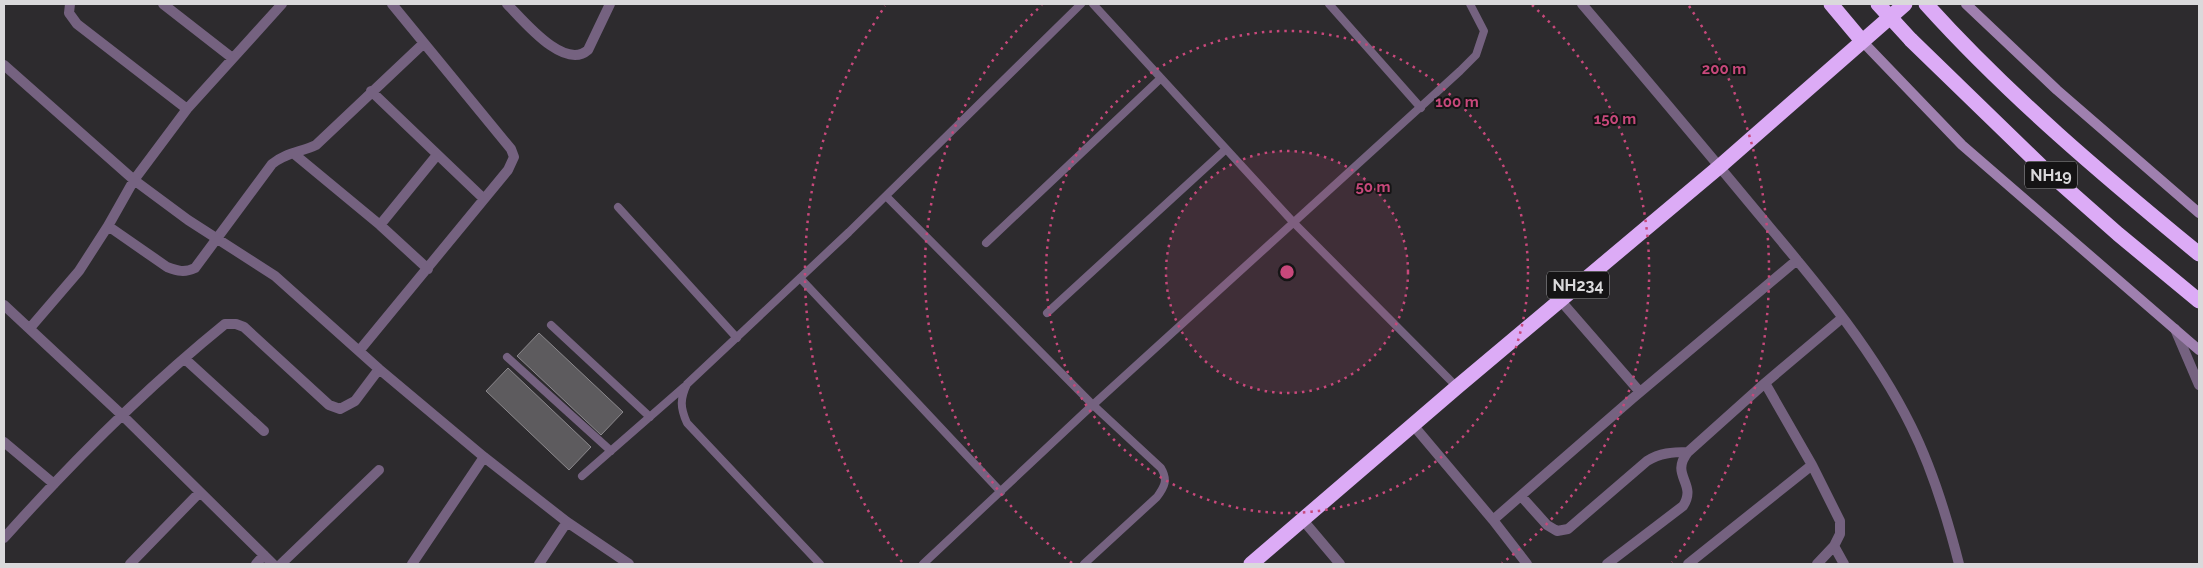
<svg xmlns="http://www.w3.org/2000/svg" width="2203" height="568" font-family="Raleway,sans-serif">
<rect width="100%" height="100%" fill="#2d2b2e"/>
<path fill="#5d5b5e" stroke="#8c898d" d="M 539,333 L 623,412 L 601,435 L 517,356 Z
M 508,368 L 591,447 L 569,470 L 486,391 Z"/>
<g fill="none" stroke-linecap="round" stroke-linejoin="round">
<path stroke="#756280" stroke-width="8" d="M 1093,4 L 1294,223 L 1457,387
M 1329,4 L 1421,108
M 886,196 L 1093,405 L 1161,468 C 1168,480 1165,486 1157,497 L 1084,564
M 618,207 L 737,338
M 986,243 L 1161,78
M 800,278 L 1001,492
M 1047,313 L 1226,149
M 551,325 L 650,417
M 507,357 L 611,451
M 582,476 L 684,387
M 820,564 L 687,423 C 680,407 680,399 687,384 L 849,232 L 1081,4
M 923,564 L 1084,413 L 1460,71 L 1476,55 L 1484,31 L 1470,4"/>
<path stroke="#756280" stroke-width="10" d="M 70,4 L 69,13 L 77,24 L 187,109
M 163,4 L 231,57
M 507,4 C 523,20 564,71 588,50 L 610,4
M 1582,4 C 1641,73 1699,142 1757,212 C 1813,279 1872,347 1911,426 C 1933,470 1947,517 1959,564
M 4,65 L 134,180 L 188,220 L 275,276 L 379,369 L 484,457 L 567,522 L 629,564
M 371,91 L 484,199
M 293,153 L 380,225 L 428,269
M 380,225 L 437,155
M 108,226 L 167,267 C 178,271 184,273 195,268 L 272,164 C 285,153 301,152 316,145 L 424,43
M 1560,300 L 1640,392
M 4,305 L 123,416 L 273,564
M 30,328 L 79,271 L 108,226 L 134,180 L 187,109 L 282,4
M 2175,329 L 2199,385
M 359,351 L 508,170 L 514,157 L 511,149 L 392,4
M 185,359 L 264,431
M 1765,383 L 1812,465 L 1840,521 L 1840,534 L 1834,546 L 1817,564
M 1413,425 L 1493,520 L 1527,564
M 4,442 L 54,484
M 1521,496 L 1547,525 L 1557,531 L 1568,529 L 1647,461 C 1660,453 1672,452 1688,452
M 1302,519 L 1340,564
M 1493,520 L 1633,398 L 1797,260
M 4,538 C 72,462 146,388 225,324 L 236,324 L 244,327 L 329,405 L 340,409 L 355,401 L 379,369
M 1834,546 L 1844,564
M 130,564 L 200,492
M 256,564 L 264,555
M 281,564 L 379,470
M 412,564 L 484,457
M 539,564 L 567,522
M 1607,564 L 1683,506 C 1698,483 1669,476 1688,452 L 1765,383 L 1842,318
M 1688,564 L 1812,465"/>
<path stroke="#9f80af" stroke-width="10" d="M 1966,4 L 2057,90 L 2199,213
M 1862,41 L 1962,145 L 2199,350"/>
<path stroke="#dcabf6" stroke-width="15" d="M 1831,4 L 1862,41
M 1926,4 C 2009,96 2104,176 2199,254
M 1911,40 L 2041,166 L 2118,234 L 2199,301
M 1251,564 L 1457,387 L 1719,167 L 1905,4"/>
<path stroke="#dcabf6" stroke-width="15" d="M 1878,4 L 1911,40"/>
</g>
<circle cx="1287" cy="272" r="121" fill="#c8487b" fill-opacity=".12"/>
<g fill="none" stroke="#c8487b" stroke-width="2.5" stroke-dasharray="2.5 5">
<circle cx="1287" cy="272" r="121"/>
<circle cx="1287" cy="272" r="241"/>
<path d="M1072 563A362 362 0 0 1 1042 5M1532 5A362 362 0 0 1 1502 563"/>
<path d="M902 562A482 482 0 0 1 885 6M1689 6A482 482 0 0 1 1672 562"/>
</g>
<g text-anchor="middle" stroke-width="4" stroke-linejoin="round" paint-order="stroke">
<g fill="#151415" stroke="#9f9ea0" stroke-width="1">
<rect x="2025" y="161.5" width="52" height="27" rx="4"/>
<rect x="1547" y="271.5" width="62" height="27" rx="4"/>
</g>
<g font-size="16" font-weight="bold" fill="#dad9db">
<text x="2051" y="181">NH19</text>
<text x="1578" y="291">NH234</text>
</g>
</g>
<circle cx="1287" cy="272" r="8" fill="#c8487b" stroke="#151415" stroke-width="2.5"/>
<g font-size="15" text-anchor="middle" font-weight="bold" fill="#c8487b" stroke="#151415" stroke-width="4" stroke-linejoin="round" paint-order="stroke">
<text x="1724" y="74">200 m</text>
<text x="1457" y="107">100 m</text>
<text x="1615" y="124">150 m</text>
<text x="1373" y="192">50 m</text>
</g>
<rect width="2203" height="568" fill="none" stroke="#dad9db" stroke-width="10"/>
</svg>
